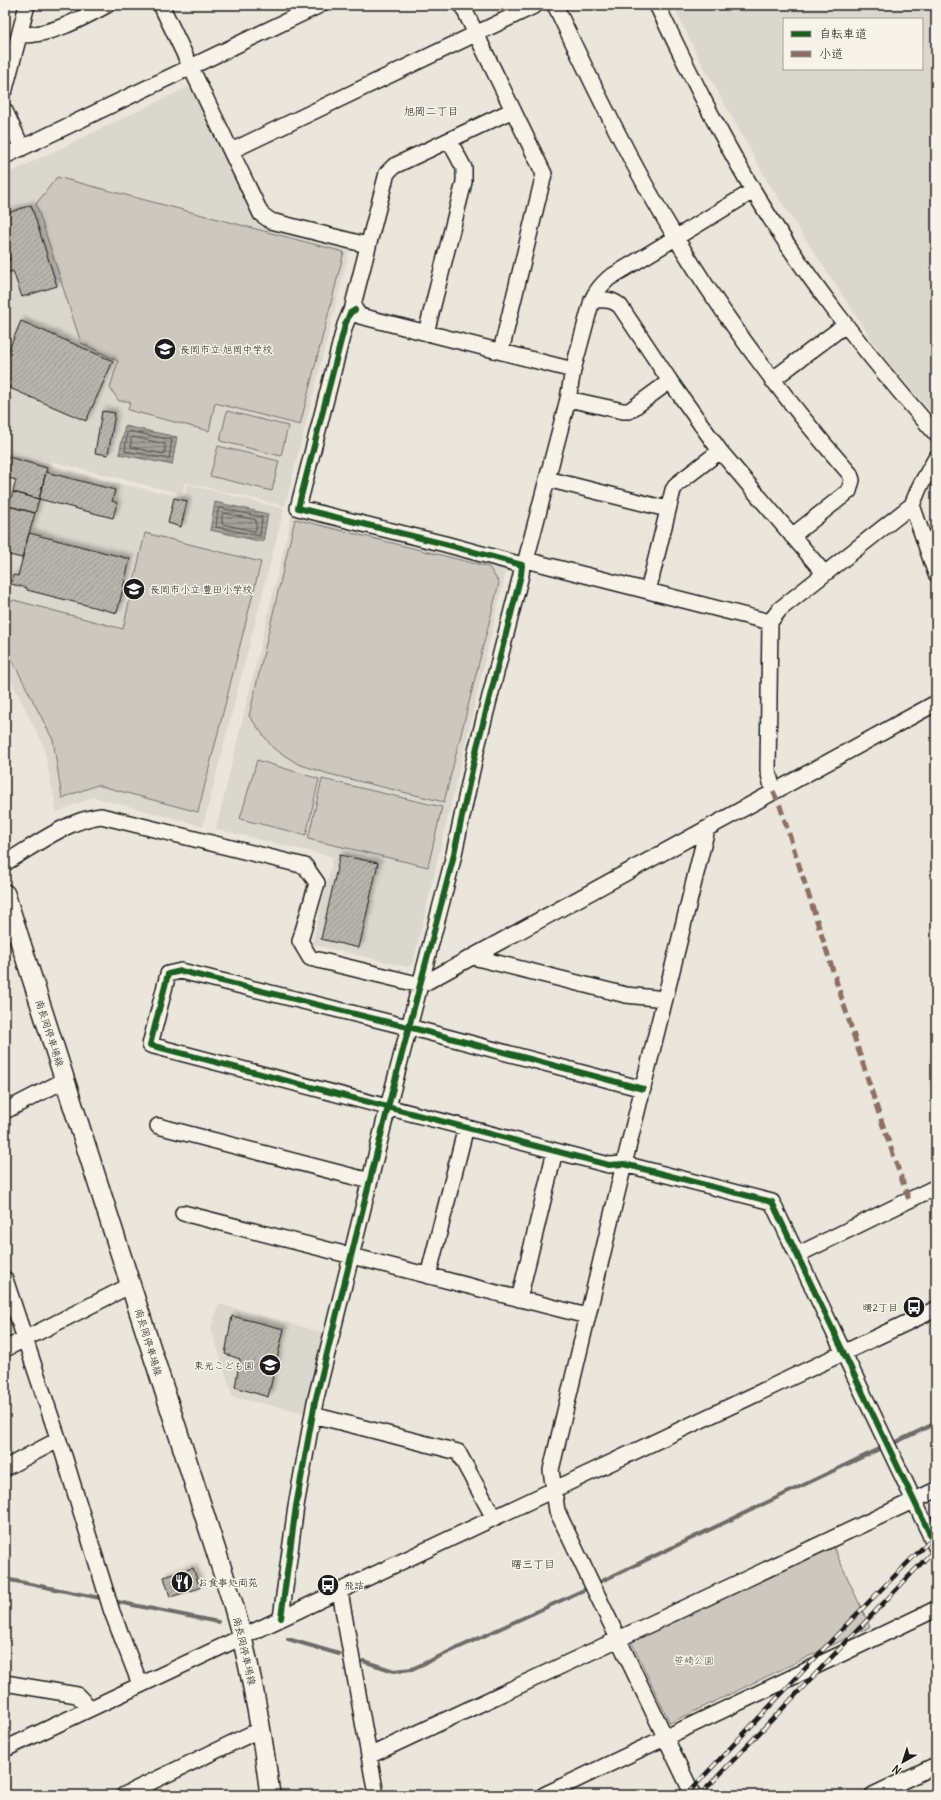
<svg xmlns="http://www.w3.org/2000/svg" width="941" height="1800" font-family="Delius,'Klee One',sans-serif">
<defs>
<pattern id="water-rules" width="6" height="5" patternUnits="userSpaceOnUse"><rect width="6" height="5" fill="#a3a19a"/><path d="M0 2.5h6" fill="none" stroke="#84827d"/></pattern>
<pattern id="building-hatch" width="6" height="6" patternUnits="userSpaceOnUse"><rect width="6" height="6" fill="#b6b4ac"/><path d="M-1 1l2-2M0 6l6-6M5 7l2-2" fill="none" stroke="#9c9a93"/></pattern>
<filter id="shadow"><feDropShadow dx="3.5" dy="-3.5" stdDeviation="2" flood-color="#0004"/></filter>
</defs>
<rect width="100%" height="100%" fill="#eae6dc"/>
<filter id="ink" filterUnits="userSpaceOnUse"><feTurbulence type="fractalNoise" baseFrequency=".025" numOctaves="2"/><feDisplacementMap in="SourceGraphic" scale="8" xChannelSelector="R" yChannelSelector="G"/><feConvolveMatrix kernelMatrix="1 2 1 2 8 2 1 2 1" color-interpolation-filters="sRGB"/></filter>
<g filter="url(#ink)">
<path fill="#dad7ce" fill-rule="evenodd" d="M 673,5 L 936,5 L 936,418 L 882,355 L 768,182 L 698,56 ZM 784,19 L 922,19 L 922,69 L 784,69 Z
M 188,87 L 195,91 L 260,225 L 350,248 L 285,506 L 185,482 L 182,494 L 5,450 L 5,175 Z
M 5,453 L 120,484 L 184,497 L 187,484 L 284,509 L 203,826 L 93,797 L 57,812 L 43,744 L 5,669 Z
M 292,514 L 507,567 L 413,964 L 407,967 L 312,944 L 333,857 L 216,829 Z
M 219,1304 L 325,1333 L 306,1413 L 233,1397 L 211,1328 Z"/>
<path fill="#ccc8c0" stroke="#74726e" d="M 57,177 L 344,252 L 300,425 L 215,403 L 209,431 L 128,410 L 130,401 L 119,401 L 110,388 L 118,361 L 81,343 L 36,204 Z
M 227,411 L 288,426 L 281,456 L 220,441 Z
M 218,446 L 279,461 L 272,491 L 210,476 Z
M 295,519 L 489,567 L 499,583 L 444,802 L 329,774 L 298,764 L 273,748 L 249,716 Z
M 145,533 L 261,562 L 198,812 L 97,785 L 62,798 L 53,740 L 5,646 L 5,604 L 14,600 L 123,629 Z
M 257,760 L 319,779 L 306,835 L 240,819 Z
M 322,779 L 442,807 L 428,867 L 308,839 Z
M 833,1546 L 870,1627 L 670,1723 L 630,1639 Z"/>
<path fill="url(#water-rules)" stroke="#6d6c68" d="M 125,426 L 177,437 L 172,465 L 119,454 Z
M 215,502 L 268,514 L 263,542 L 210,530 Z"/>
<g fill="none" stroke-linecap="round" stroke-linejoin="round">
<path stroke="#52514e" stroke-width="1" d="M 129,431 L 172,440 L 169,459 L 125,451 L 127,433 Z
M 133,437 L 165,444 L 165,453 L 163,454 L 131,447 L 131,439 Z
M 220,508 L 262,517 L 260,536 L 216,527 L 218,509 Z
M 224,513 L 256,520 L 256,530 L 254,531 L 222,524 L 222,515 Z"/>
<path stroke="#6d6c68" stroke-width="4" d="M 894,1443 L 936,1423
M 5,1579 L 105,1599
M 602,1581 L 879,1449
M 113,1601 L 218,1622
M 288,1639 L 339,1654
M 363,1661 L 394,1671 L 412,1669 L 586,1589"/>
</g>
<path fill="url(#building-hatch)" stroke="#1c1c1c" filter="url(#shadow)" d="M 31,205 L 57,286 L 22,297 L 13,271 L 5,274 L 5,262 L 10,260 L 5,245 L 5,214 Z
M 21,321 L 113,361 L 86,421 L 5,386 L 5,359 Z
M 102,411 L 115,413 L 108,455 L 95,453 Z
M 5,456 L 47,468 L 39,499 L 13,492 L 16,480 L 5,477 Z
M 46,472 L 115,490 L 112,501 L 117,503 L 113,518 L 39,499 Z
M 13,492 L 39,499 L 35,513 L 9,506 Z
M 174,498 L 187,501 L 181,527 L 168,523 Z
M 5,505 L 35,513 L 22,558 L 5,554 L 9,540 L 5,539 Z
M 29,533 L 130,559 L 117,613 L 27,590 L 27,588 L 11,584 L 13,575 L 18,576 Z
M 340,855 L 378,863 L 359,948 L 321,939 Z
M 232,1316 L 284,1329 L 268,1397 L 235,1387 L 240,1359 L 225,1354 Z
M 193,1568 L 200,1588 L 170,1597 L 164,1577 Z"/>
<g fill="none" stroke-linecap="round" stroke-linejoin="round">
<g stroke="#1c1c1c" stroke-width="18">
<path id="minor" d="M 161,5 L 261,214 L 271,221 L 367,245
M 462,5 L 544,174 L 501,351
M 554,5 L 556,7 C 593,85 631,164 676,238 C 727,322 785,400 850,474 L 852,480 L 849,491 L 792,536
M 657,5 C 687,67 717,130 753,190 C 805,278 869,357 936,434
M 20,35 C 50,36 81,19 107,5
M 5,89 L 27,5
M 513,110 L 394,166 L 387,173 L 354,301 L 353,307 L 360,316 L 573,370 L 592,300 C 596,291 601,285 609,278 L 753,191
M 5,111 L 22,148
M 231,151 L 536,5
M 5,156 L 320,5
M 592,300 C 603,300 611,298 620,306 L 670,381 L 720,451 L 824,573
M 426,333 L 464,182 L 464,168 L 449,140
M 573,370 L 568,399 L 526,560 L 770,622
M 772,380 L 845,325
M 568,399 L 623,411 L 629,411 L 670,381
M 547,479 L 667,509
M 912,505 L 936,574
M 648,591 L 673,490 L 677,484 L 720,451
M 773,791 L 768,770 L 770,622 L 780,609 L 912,505 L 920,486 L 936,458
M 5,863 C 34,846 67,820 101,816 L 305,866 L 317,883 L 300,941 L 310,958 L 421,985 L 936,703
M 473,957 L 626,995 L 665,999
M 643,1089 L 420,1030 L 181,971 L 168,974 L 150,1045 L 609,1165 L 624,1164 L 772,1202 L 936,1547
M 5,1111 L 65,1080
M 158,1126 L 370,1181
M 183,1213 L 587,1316
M 797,1255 L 936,1187
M 428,1276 L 466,1127
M 5,1279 L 64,1456 L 112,1612 L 140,1684
M 519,1299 L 555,1151
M 5,1349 L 131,1285
M 313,1415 L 458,1452 L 494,1518
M 5,1468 L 58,1440
M 340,1592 L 376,1795
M 281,1618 L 296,1506 L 315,1402 L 388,1107 L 452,863 L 477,747 L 521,575 L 522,565 L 445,544 L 298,508 L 345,325 L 350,313 L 355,310
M 5,1683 L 77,1695 L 90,1708
M 5,1749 L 936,1309
M 369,1756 L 936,1490
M 124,1795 L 261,1729
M 544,1795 L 936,1609
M 693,1795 L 557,1511 L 551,1470 L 624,1164 L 707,829
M 873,1795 L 936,1765"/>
</g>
<g stroke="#1c1c1c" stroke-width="22">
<path id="major" d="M 5,894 L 233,1604 C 251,1667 262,1730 270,1795"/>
</g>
<use href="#minor" stroke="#f7f3e8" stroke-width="15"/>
<use href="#major" stroke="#f7f3e8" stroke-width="19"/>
<g stroke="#1c1c1c" stroke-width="4.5">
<path id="rail" d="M 686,1795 L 851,1620 L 936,1534
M 700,1795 L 936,1548"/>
</g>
<use href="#rail" stroke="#f7f3e8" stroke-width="3" stroke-dasharray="9" stroke-linecap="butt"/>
<path stroke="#8d6e63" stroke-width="5" stroke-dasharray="10 5" stroke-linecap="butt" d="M 773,791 L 780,806 L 879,1114 L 909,1200"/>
<g stroke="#f7f3e8" stroke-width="8">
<path id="cycleway" d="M 643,1089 L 420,1030 L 181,971 L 168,974 L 150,1045 L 609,1165 L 624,1164 L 772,1202 L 936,1547
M 281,1618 L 296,1506 L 315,1402 L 388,1107 L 452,863 L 477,747 L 521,575 L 522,565 L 445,544 L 298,508 L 345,325 L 350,313 L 355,310"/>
</g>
<use href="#cycleway" stroke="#1b5e20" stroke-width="6"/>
</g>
</g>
<defs>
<g id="school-disc" transform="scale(1.15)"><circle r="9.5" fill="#1c1c1c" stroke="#f7f3e8"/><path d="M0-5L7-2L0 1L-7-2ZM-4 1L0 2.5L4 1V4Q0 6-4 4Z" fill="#fff"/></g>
<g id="bus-disc" transform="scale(1.15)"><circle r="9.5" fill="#1c1c1c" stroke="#f7f3e8"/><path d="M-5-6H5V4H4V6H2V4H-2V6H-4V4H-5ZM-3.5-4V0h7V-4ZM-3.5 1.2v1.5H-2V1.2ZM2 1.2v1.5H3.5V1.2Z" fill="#fff"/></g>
<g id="restaurant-disc" transform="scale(1.15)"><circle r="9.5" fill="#1c1c1c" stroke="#f7f3e8"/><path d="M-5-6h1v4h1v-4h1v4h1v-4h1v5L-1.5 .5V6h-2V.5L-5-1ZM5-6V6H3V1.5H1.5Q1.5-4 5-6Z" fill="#fff"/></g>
</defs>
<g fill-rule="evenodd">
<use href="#school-disc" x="165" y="349"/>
<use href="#school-disc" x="134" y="589"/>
<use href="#bus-disc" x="914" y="1307"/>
<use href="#school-disc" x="270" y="1365"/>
<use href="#restaurant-disc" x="182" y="1582"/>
<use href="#bus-disc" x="328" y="1585"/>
</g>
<g text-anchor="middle" stroke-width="3" stroke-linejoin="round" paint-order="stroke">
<g font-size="10" fill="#1c1c1c" stroke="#f7f3e8" text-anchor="start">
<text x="180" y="353">長岡市立 旭岡中学校</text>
<text x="150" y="593">長岡市小立 豊田小学校</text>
<text x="898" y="1311" text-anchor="end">曙2丁目</text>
<text x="254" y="1369" text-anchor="end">東光こども園</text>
<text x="198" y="1586">お食事処両苑</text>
<text x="344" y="1589">飛詰</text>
</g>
<g font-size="10" fill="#1c1c1c" stroke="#f7f3e8">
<text transform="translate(50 1033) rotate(72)" y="4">南長岡停車場線</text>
<text transform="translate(149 1342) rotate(73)" y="4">南長岡停車場線</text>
<text transform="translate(245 1651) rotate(77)" y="4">南長岡停車場線</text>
</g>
<g font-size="10" fill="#51504d" stroke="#f7f3e8">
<text x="694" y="1664">笹崎公園</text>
</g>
<g font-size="11" fill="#1c1c1c" stroke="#f7f3e8">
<text x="431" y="115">旭岡二丁目</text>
<text x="533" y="1568">曙三丁目</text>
</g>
</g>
<rect width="941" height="1800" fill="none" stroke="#f7f3e8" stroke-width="20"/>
<rect x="10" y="10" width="921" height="1780" fill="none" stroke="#1c1c1c" stroke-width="1.5" filter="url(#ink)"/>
<rect x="783" y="18" width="140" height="52" fill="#f7f3e8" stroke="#9f9d96"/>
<rect x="791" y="31" width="20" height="6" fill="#1b5e20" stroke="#9f9d96"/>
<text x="819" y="38" font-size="12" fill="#1c1c1c">自転車道</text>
<rect x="791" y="51" width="20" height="6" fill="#8d6e63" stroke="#9f9d96"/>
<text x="819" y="58" font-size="12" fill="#1c1c1c">小道</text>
<g transform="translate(903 1762) rotate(219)" stroke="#f7f3e8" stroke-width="3" paint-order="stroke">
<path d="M0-3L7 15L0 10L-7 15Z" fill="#1c1c1c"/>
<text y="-6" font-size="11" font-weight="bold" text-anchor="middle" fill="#1c1c1c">N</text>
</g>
</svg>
